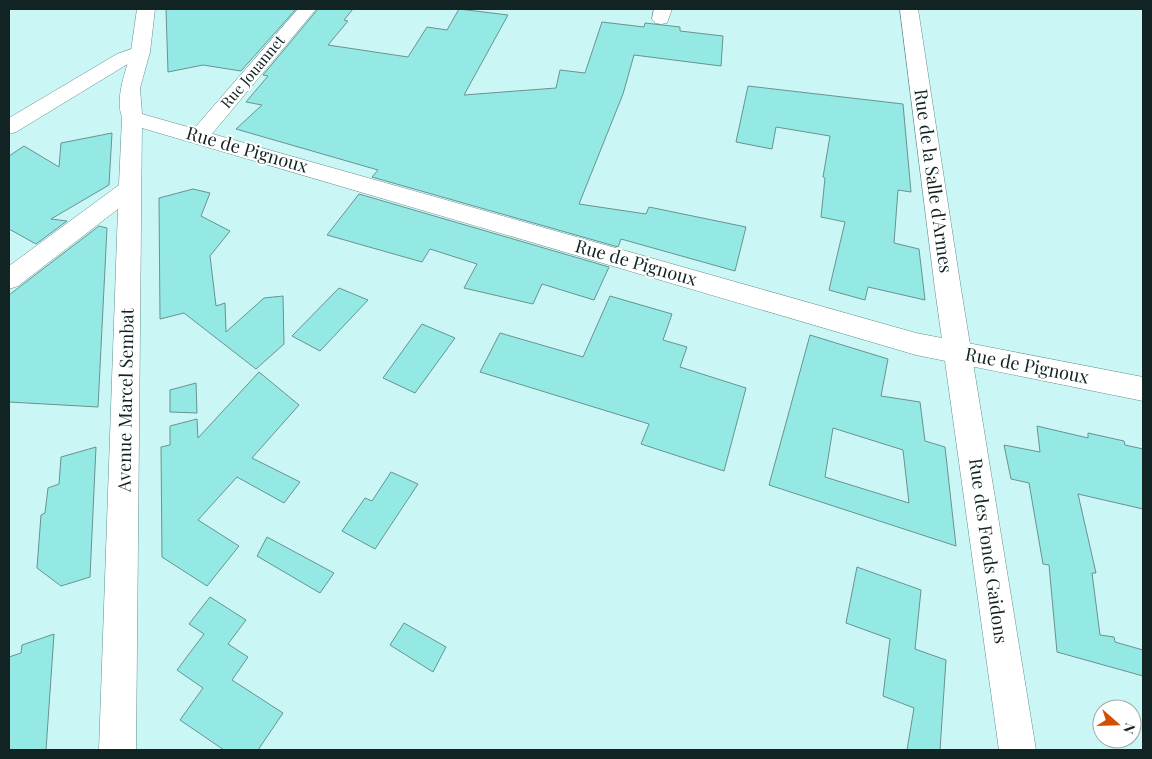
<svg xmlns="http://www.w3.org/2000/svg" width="1152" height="759" font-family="'Playfair Display',serif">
<rect width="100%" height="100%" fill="#caf7f5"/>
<path fill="#94e9e5" stroke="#689390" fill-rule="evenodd" d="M 166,9 L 296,9 L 241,71 L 203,65 L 168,72 Z
M 318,9 L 353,9 L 344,20 L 348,21 L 328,45 L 408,57 L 427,27 L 447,30 L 459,9 L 508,15 L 464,95 L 556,88 L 560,70 L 585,73 L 602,22 L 644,27 L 645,23 L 680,27 L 680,31 L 723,36 L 721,66 L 634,55 L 623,94 L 579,204 L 646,214 L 649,207 L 746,227 L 735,271 L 621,239 L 618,247 L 372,177 L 378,170 L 236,129 L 262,105 L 246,102 L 268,76 L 263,75 Z
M 748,86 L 903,104 L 911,192 L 898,190 L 894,243 L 919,249 L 925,300 L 868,287 L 865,300 L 829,290 L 845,222 L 821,217 L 825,178 L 823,177 L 830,136 L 776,127 L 772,149 L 736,142 Z
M 112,133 L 109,185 L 51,219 L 67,221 L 36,244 L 9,229 L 9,156 L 24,146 L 59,167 L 61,143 Z
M 193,189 L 210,193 L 201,216 L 230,231 L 210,256 L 216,306 L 225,303 L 226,332 L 264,298 L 283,296 L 284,344 L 256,369 L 184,313 L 160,319 L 159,198 Z
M 359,194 L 609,267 L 594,300 L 542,284 L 533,304 L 464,288 L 477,264 L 430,249 L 422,262 L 327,235 Z
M 99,226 L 107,228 L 98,407 L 9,402 L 9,295 Z
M 339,288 L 368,300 L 320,351 L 292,336 Z
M 610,296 L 672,314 L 663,340 L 687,347 L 680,367 L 746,388 L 724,471 L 641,444 L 649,424 L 480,372 L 500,333 L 583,357 Z
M 422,324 L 455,338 L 415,393 L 383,378 Z
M 810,335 L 888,359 L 881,396 L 920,402 L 925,441 L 945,447 L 956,546 L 769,485 ZM 833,428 L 903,450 L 909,503 L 825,477 Z
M 259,372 L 299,405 L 252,458 L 300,482 L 284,503 L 237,477 L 198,520 L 239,546 L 207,586 L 162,557 L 161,447 L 170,445 L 170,426 L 197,419 L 198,438 Z
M 196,383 L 197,413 L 170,412 L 170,390 Z
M 1037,426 L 1088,438 L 1088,433 L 1124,441 L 1125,445 L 1143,449 L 1143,509 L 1078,494 L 1096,573 L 1092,573 L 1100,635 L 1114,637 L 1115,642 L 1143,650 L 1143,676 L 1057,652 L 1049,565 L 1043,564 L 1029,483 L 1011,479 L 1004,445 L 1040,452 Z
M 96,447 L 90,577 L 61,586 L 37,568 L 41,515 L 45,513 L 48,488 L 59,484 L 61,457 Z
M 391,472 L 418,484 L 375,549 L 342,531 L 365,498 L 372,501 Z
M 267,537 L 334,573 L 320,593 L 257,556 Z
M 857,567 L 921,590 L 915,649 L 946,660 L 940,750 L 907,750 L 914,708 L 883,696 L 890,639 L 846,623 Z
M 210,597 L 246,620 L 228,644 L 248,657 L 232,680 L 283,713 L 258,750 L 224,750 L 180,720 L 203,688 L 177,670 L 204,634 L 189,624 Z
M 404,623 L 446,647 L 433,672 L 390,645 Z
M 54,634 L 46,750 L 9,750 L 9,657 L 21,653 L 22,645 Z"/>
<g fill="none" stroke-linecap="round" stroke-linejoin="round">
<g stroke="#648f8d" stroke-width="1">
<path id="street" d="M 298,9 L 316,9 L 206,141 L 199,143 L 192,141 L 188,136 L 192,131 Z
M 654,9 L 672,9 L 667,23 L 661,24 L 655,23 L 652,19 Z
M 900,9 L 918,9 L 961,289 L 1036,750 L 999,750 L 935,289 Z
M 140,46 L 147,48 L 150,52 L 147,56 L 131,62 L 16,132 L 9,134 L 9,118 L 117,54 Z
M 132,111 L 139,113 L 142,118 L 136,750 L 99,750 L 118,209 L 18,286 L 9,289 L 9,266 L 119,185 L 122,118 L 125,113 Z"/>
</g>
<g stroke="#648f8d" stroke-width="1">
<path id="secondary" d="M 137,9 L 155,9 L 150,52 L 140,88 L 142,114 L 916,333 L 1143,377 L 1143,401 L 916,355 L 125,123 C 112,103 126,72 131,51 C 133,37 135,23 137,9 Z"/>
</g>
<use href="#street" fill="#fff" fill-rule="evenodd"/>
<use href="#secondary" fill="#fff" fill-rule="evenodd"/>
</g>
<g text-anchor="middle" stroke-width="4" stroke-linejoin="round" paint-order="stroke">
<g font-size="15" fill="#112322" stroke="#fff">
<text transform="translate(253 72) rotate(-50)" y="5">Rue Jouannet</text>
</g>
<g font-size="18" fill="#112322" stroke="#fff">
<text transform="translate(247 150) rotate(16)" y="6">Rue de Pignoux</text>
<text transform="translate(933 181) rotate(82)" y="6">Rue de la Salle d'Armes</text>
<text transform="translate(636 263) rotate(16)" y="6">Rue de Pignoux</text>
<text transform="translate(1027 366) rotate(11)" y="6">Rue de Pignoux</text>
<text transform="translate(126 400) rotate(-89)" y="6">Avenue Marcel Sembat</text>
<text transform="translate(988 551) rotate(82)" y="6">Rue des Fonds Gaidons</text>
</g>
</g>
<rect width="1152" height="759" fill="none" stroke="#112322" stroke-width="20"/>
<g transform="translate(1117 724) rotate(110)"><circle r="24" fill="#ffffff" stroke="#a0a7a7"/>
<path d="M0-4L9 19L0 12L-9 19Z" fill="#d34f02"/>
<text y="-8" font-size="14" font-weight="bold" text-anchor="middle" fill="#112322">N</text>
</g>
</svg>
